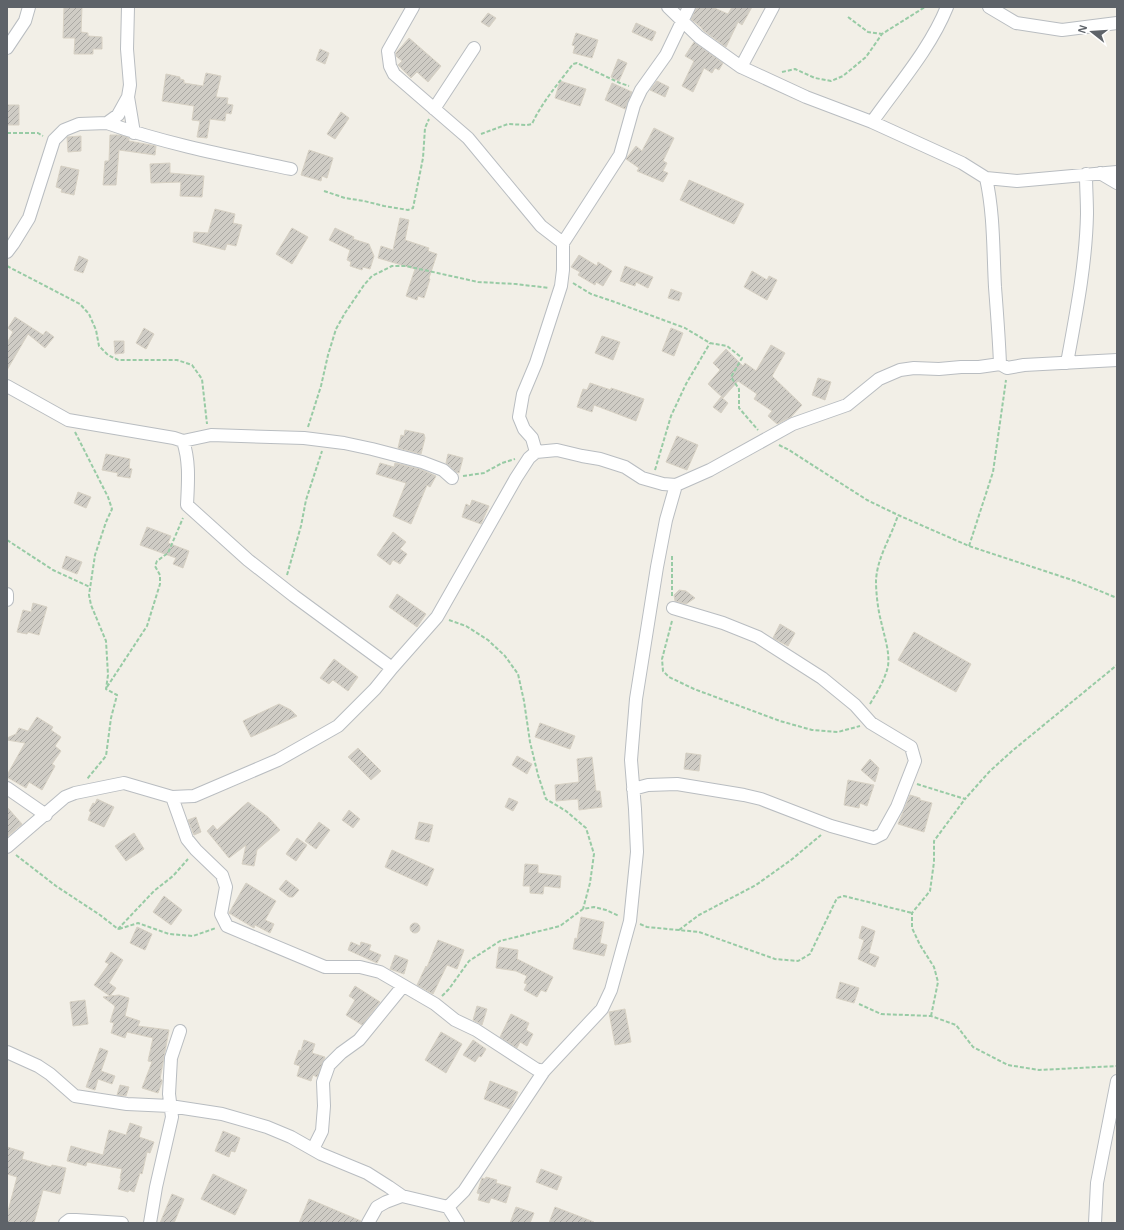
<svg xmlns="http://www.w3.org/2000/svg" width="1124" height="1230" font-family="Helvetica,sans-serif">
<defs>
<pattern id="building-hatch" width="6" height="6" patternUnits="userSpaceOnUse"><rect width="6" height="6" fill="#cfccc5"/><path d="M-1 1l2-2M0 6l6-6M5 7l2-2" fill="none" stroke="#aba9a4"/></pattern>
</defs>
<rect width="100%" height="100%" fill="#f2efe7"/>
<path fill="url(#building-hatch)" stroke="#d7d1c4" d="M 64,7 L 82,7 L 81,32 L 88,33 L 88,36 L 102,37 L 102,49 L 93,49 L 93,54 L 74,54 L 75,38 L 63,38 Z
M 697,7 L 712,7 L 728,14 L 732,7 L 752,7 L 742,25 L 738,22 L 726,47 L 704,31 L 702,29 L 702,28 L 691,19 Z
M 488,13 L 496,18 L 489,27 L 481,22 Z
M 636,23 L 656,32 L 652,41 L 632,32 Z
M 576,33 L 598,40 L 592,58 L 573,53 L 575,46 L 572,45 Z
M 409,38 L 441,66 L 428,82 L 417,72 L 411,78 L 398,65 L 402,61 L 396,56 L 396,53 Z
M 694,42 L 723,63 L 719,70 L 715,68 L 712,73 L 704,68 L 693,92 L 682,86 L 694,61 L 685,56 Z
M 320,49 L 329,53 L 325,64 L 316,60 Z
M 618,59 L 627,63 L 619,81 L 611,77 Z
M 206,73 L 221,76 L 216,97 L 228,98 L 227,104 L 233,105 L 231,114 L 226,113 L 225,121 L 210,119 L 207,138 L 197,137 L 200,121 L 192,120 L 194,106 L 162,101 L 166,74 L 180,77 L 180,79 L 184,80 L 184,83 L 203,86 Z
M 560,81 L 586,89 L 580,106 L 555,98 Z
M 657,81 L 669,87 L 665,97 L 650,90 Z
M 612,83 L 632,92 L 625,109 L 605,100 Z
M 7,105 L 19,105 L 19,125 L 7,125 Z
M 341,112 L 349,118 L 335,139 L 327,134 Z
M 654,128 L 674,138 L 663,161 L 667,163 L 663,171 L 668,173 L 663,182 L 637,171 L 639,168 L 626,159 L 636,146 L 642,151 Z
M 110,135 L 121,135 L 129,138 L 129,141 L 156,146 L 155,155 L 119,150 L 116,185 L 103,185 L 105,161 L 109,161 Z
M 81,136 L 81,151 L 68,152 L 67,137 Z
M 309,150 L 333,158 L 327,178 L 322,176 L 321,181 L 301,175 Z
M 170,163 L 170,173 L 204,176 L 202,197 L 180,196 L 181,182 L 151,183 L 150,164 Z
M 61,166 L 79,170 L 74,195 L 61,192 L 62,189 L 56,187 Z
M 689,180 L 744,204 L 734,224 L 680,200 Z
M 215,209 L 235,214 L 233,223 L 242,225 L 236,246 L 227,244 L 225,250 L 193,242 L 194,232 L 208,233 Z
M 400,218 L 409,220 L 405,240 L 429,248 L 428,251 L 437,254 L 429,278 L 430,279 L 424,298 L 418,296 L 417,300 L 406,296 L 415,269 L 378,258 L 381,246 L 393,250 Z
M 292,228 L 308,237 L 292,264 L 276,254 Z
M 335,228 L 354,237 L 353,239 L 369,244 L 374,256 L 370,269 L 363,267 L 362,270 L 350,266 L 351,262 L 347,260 L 350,250 L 329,240 Z
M 579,255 L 597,266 L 598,262 L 612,271 L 603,286 L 596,282 L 595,285 L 578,275 L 580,272 L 571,267 Z
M 79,256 L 88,260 L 83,273 L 74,270 Z
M 625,266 L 653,277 L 648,288 L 636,282 L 635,286 L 620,281 Z
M 752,271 L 767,280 L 769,276 L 777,280 L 767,300 L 744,287 Z
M 671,289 L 682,293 L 679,301 L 668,298 Z
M 15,317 L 43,335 L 46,331 L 54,337 L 45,348 L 28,334 L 7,370 L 7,343 L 13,332 L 8,328 Z
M 144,328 L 154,334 L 146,349 L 136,343 Z
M 671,328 L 683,333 L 674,356 L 662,351 Z
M 602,336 L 620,342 L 613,360 L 595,353 Z
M 114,341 L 124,341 L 124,353 L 115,354 Z
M 771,345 L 785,353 L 772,376 L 802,405 L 791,417 L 777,424 L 768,416 L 772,411 L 754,399 L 757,394 L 738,381 L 723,398 L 708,384 L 720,370 L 713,363 L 726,349 L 743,366 L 745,363 L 756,371 Z
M 818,378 L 831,382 L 825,400 L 812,395 Z
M 590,383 L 611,390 L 611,388 L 644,399 L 636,421 L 594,405 L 592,412 L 577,407 L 583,389 L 587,390 Z
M 721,397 L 728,403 L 721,413 L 713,407 Z
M 405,430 L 424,434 L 425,438 L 421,454 L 398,448 L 401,435 L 404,436 Z
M 677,436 L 698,445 L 687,470 L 666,462 Z
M 106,454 L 130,459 L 129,468 L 132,469 L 130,478 L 117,476 L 118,473 L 102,470 Z
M 448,454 L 463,458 L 459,473 L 456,472 L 446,463 Z
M 380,463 L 394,467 L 395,463 L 420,469 L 436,476 L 430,487 L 427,485 L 411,524 L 393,516 L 406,483 L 376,474 Z
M 78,492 L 91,497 L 86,508 L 74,503 Z
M 472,500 L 489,506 L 481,524 L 462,517 L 466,504 L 470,506 Z
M 147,527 L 171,536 L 168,543 L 189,551 L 183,568 L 173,564 L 176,558 L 140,545 Z
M 393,532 L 406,542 L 400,549 L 407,554 L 400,564 L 393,560 L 390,565 L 377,555 Z
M 66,556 L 82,562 L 77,574 L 62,568 Z
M 679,590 L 686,591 L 695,598 L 686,604 L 675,601 L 674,595 Z
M 397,594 L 426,614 L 417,627 L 389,607 Z
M 33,603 L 47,607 L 39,635 L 28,632 L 27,634 L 17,632 L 23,610 L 31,612 Z
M 780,624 L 795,633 L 788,646 L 773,638 Z
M 914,632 L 971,664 L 956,692 L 898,660 Z
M 334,659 L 358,677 L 348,691 L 333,680 L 329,684 L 320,678 Z
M 279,704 L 291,710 L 297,716 L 251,737 L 243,721 Z
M 37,717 L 53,727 L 51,730 L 61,737 L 55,746 L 61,751 L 52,764 L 55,766 L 42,790 L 29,782 L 26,788 L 7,777 L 7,775 L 25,743 L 7,740 L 7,738 L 16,734 L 19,728 L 28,731 Z
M 540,723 L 575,736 L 570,749 L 535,737 Z
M 358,748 L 381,771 L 371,780 L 348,757 Z
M 686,753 L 701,755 L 699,771 L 684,769 Z
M 517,756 L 532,764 L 527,774 L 512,765 Z
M 592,757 L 596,791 L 600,791 L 602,807 L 579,810 L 578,799 L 556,801 L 555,785 L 579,782 L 577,759 Z
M 870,759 L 879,768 L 875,782 L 861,770 Z
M 848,780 L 874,785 L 867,806 L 860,803 L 859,808 L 844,805 Z
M 910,795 L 920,798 L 920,800 L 932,803 L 924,832 L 898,824 Z
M 509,798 L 518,802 L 513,811 L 505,807 Z
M 97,799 L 114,807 L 104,827 L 88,820 L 91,812 L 89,811 L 93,803 L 95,804 Z
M 248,802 L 268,817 L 280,830 L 257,850 L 254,866 L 242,864 L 246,845 L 229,858 L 207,831 L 213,825 L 217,830 Z
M 7,807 L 22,824 L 7,837 Z
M 349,810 L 360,819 L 353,828 L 342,820 Z
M 196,817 L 201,832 L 194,835 L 188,820 Z
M 319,822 L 330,830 L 316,849 L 305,841 Z
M 419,822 L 433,825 L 429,842 L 415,839 Z
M 134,833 L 144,849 L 126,861 L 115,846 Z
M 297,838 L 307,845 L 296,861 L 286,854 Z
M 392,850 L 434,869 L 427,886 L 385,867 Z
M 525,864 L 538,865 L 538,873 L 561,876 L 560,888 L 544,886 L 543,894 L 530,893 L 530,886 L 523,886 Z
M 286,880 L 299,890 L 293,897 L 289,897 L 279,889 Z
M 246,883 L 276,901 L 265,920 L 274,924 L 270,933 L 255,925 L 254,928 L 229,913 Z
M 164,896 L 182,910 L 171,925 L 153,912 Z
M 581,917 L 604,922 L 600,943 L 607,945 L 604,956 L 573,949 L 575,938 L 577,939 Z
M410 928a5 5 0 1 1 10 0a5 5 0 1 1-10 0Z
M 862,926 L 875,931 L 869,953 L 879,957 L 875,967 L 858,959 L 864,940 L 859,938 Z
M 137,927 L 152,934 L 145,950 L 130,943 Z
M 438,940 L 464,950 L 457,969 L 447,965 L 433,994 L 417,985 L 426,966 L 427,967 Z
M 351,942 L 360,946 L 361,942 L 371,945 L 369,950 L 381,955 L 377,963 L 348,950 Z
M 499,947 L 518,950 L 517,959 L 553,977 L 546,992 L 541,990 L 537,997 L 524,990 L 527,984 L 524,983 L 527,976 L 516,971 L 496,968 Z
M 111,952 L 123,960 L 109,983 L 116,988 L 110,996 L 119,995 L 129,998 L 125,1016 L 140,1021 L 138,1026 L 169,1030 L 160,1079 L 162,1080 L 162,1082 L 158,1093 L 142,1088 L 152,1062 L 148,1061 L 153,1038 L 127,1032 L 125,1038 L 111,1033 L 114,1023 L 110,1022 L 115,1006 L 103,997 L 110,996 L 94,985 L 109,964 L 105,962 Z
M 395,955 L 408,960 L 404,974 L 390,969 Z
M 840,982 L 859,988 L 854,1003 L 836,998 Z
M 355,986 L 380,1002 L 362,1025 L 346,1015 L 355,1000 L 349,996 Z
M 85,1000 L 88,1024 L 73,1026 L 70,1002 Z
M 477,1006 L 487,1009 L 482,1025 L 473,1020 Z
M 625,1009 L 631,1042 L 615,1045 L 609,1012 Z
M 511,1014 L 529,1023 L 526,1030 L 533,1034 L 527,1046 L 520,1042 L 517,1048 L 500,1037 Z
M 441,1032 L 462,1044 L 446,1073 L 425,1060 Z
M 304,1040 L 315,1044 L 312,1053 L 325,1057 L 317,1077 L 313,1075 L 311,1081 L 297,1076 L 300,1066 L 294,1064 L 299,1050 L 301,1051 Z
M 473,1040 L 486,1049 L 481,1057 L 479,1056 L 475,1062 L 463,1055 Z
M 100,1048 L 108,1051 L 101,1071 L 115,1076 L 112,1084 L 98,1079 L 95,1090 L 86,1087 Z
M 490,1081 L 518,1092 L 510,1109 L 484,1099 Z
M 120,1085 L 129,1087 L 126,1096 L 117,1095 Z
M 130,1123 L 142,1127 L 139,1137 L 154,1142 L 150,1153 L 147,1152 L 142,1174 L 140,1173 L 134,1192 L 129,1190 L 128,1192 L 118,1189 L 121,1179 L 120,1178 L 122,1169 L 87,1162 L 86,1166 L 67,1161 L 71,1146 L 103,1155 L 109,1130 L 126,1135 Z
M 223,1131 L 240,1138 L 235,1152 L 231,1151 L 229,1157 L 215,1151 Z
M 7,1147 L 24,1152 L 22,1159 L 51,1167 L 52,1165 L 66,1168 L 60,1194 L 43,1190 L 34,1223 L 7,1223 L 7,1215 L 17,1177 L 7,1174 Z
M 541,1169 L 562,1177 L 557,1190 L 536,1182 Z
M 213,1174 L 247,1190 L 235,1215 L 201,1199 Z
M 486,1177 L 497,1180 L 496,1183 L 511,1187 L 506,1203 L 491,1198 L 489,1203 L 478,1200 L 480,1194 L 477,1193 L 482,1178 L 485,1179 Z
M 172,1194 L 184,1199 L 174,1223 L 160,1223 Z
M 309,1199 L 361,1221 L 361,1223 L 299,1223 Z
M 516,1207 L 534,1213 L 530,1223 L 510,1223 Z
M 555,1207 L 594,1222 L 594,1223 L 549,1223 Z"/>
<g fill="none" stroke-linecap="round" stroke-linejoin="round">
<g stroke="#b9bdc1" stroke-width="14">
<path id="minor" d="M 413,7 L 388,51 L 390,66 L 394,74 L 468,138 L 541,226 L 563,243
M 668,7 L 699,37 L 741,67 L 806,97 L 872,122 L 962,163 L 986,178 C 994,214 993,250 995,287 C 997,313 999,338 1000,364
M 989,7 L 1016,23 L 1062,30 L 1117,23
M 7,48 L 25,21 L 29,7
M 741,67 L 773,7
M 128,97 L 134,133
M 434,109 L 474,48
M 872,122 C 898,85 930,49 947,7
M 107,123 C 166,144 229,156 291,169
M 1100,173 L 1117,183
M 986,178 L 1017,181 L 1117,172
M 7,252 L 13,244 L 29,218 L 54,140 L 64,130 L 79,124 L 107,123 L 118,115 L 128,97 L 130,85 L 127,49 L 128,7
M 1067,363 C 1076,314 1086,264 1087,214 C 1087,200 1086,187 1086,174
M 7,386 L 68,420 L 174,438 L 183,441 C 190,462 188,483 187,505 L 248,560 L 294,596 L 392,668
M 183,441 L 211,435 L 304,438 L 344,443 L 372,449 L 422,462 L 443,470 L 452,478
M 536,452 L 532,438 L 524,429 L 519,417 L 523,394 L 536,363 L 561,286 L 563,270 L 563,243 L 620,155 L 634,105 L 641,90 L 666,55 L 689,7
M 7,594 L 7,600
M 7,788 L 46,815
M 633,789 L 648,785 L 677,784 L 744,795 L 761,799 L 831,826 L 874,838 L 882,834 L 897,807 L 915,761 L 911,747 L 871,723 L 855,705 L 822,678 L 758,637 L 723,623 L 673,608
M 172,797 L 187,839 L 196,850 L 222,875 L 226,887 L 221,914 L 227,926 L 325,967 L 360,967 L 380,972 L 435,1004 L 455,1020 L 476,1030 L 536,1069 L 544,1071
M 7,847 L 65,797 L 75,793 L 124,783 L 172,797 L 194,796 L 278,760 L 338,726 L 375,689 L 392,668 L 437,617 L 516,478 L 529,458 L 536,452 L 557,450 L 582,456 L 600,459 L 625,467 L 642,478 L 663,484 L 676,485 L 710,470 L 793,424 L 847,405 L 879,379 L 900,370 L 914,368 L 939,369 L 961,367 L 979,367 L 1000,364 L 1007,368 L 1024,365 L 1117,360
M 7,1052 L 38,1066 L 50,1074 L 75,1096 L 127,1104 L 170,1106 L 222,1114 L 267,1127 L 291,1137 L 321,1154 L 367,1173 L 389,1187 L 402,1196
M 313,1149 L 322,1131 L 324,1106 L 323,1082 L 329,1065 L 341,1053 L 359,1040 L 403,986
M 448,1207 L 458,1223
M 65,1223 L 69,1220 L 76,1220 L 122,1223
M 150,1223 L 156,1187 L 172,1117 L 169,1094 L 171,1058 L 180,1031
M 368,1223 L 377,1207 L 386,1202 L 402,1196 L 448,1207 L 464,1191 L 544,1071 L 602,1009 L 611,990 L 630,921 L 637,852 L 635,809 L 631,760 L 636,699 L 657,567 L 666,520 L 676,485
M 1095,1223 L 1097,1183 L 1117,1081"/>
</g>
<path stroke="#98cba5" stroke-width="2" stroke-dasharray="4 2" stroke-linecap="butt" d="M 848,17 L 868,32 L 882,34
M 782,72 L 795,69 L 815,78 L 831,81 L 843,76 L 866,57 L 882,34 L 925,7
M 7,133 L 38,133 L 43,136
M 481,134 L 508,124 L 527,125 L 532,124 C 542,102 558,84 573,64 L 577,63 L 620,83 L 629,86
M 324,191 L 345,198 L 364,201 L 384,206 L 408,210 L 413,208 L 423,158 L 425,128 L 429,119
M 7,266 L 80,304 L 89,314 L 96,330 L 99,346 L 108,355 L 118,360 L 177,360 L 192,365 L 202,379 L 207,424
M 573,283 L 591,294 L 612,301 L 685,328 L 710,343 L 727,346 L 742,358 L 731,377 L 739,389 L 739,408 L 758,430
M 308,427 L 321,386 L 328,355 L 336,329 L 345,313 L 364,285 L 372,276 L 392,266 L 406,266 L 478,282 L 516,284 L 549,288
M 75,432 L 108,497 L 112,509 L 106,522 L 95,555 L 89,595 L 91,605 L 106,641 L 108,675 L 106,689 L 117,695 L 111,718 L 106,756 L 87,779
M 779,445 L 789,450 L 867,500 L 898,515 L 969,546 L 1078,582 L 1117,598
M 655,470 L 671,416 L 686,384 L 710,343
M 463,476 L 484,473 L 502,463 L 515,459
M 7,540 L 53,570 L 90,587
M 969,546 L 993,472 L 1006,380
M 287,575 L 301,526 L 306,500 L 322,451
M 672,596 L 672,555
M 449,620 L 466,626 L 488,640 L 505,656 L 518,674 L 524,701 L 530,742 L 538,775 L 546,799 L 566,811 L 586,828 L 594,854 L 590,883 L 583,909
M 672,621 L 662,659 L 663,671 L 669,677 L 694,689 L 780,721 L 812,730 L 838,732 L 860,726
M 107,687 L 147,626 L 160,584 L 160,575 L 155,566 L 157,561 L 168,553 L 183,518
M 870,704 C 877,692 885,680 888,666 C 890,651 884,636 881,621 C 878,610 876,593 876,581 C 877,557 891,538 898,515
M 917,784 L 920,785 L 965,799 L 989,772 L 1012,751 L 1117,665
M 16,855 L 56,886 L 100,915 L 118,929 L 154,891 L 173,876 L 188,859
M 640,924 L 647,927 L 699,932 L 775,959 L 798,961 L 810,954 L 837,898 L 844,896 L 912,913
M 119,929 L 138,923 L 169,934 L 193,936 L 216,928
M 679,930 L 699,915 L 756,885 L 791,860 L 821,835
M 442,996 L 449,989 L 469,961 L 500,941 L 560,926 L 583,909 L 594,907 L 606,910 L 619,916
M 859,1004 L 881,1014 L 931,1016 L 956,1025 L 973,1047 L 1008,1065 L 1039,1070 L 1117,1066
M 931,1016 L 938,982 L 934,967 L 920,945 L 912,928 L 912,913 L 930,891 L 934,862 L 934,841 L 965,799"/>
<use href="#minor" stroke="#fff" stroke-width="12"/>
</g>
<rect width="1124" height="1230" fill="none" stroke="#5e6369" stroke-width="16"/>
<g transform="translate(1092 32) rotate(287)" stroke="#ffffff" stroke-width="3" paint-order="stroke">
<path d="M0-3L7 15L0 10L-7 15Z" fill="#5e6369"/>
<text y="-6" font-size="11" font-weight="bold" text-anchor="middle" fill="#5e6369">N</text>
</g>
</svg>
